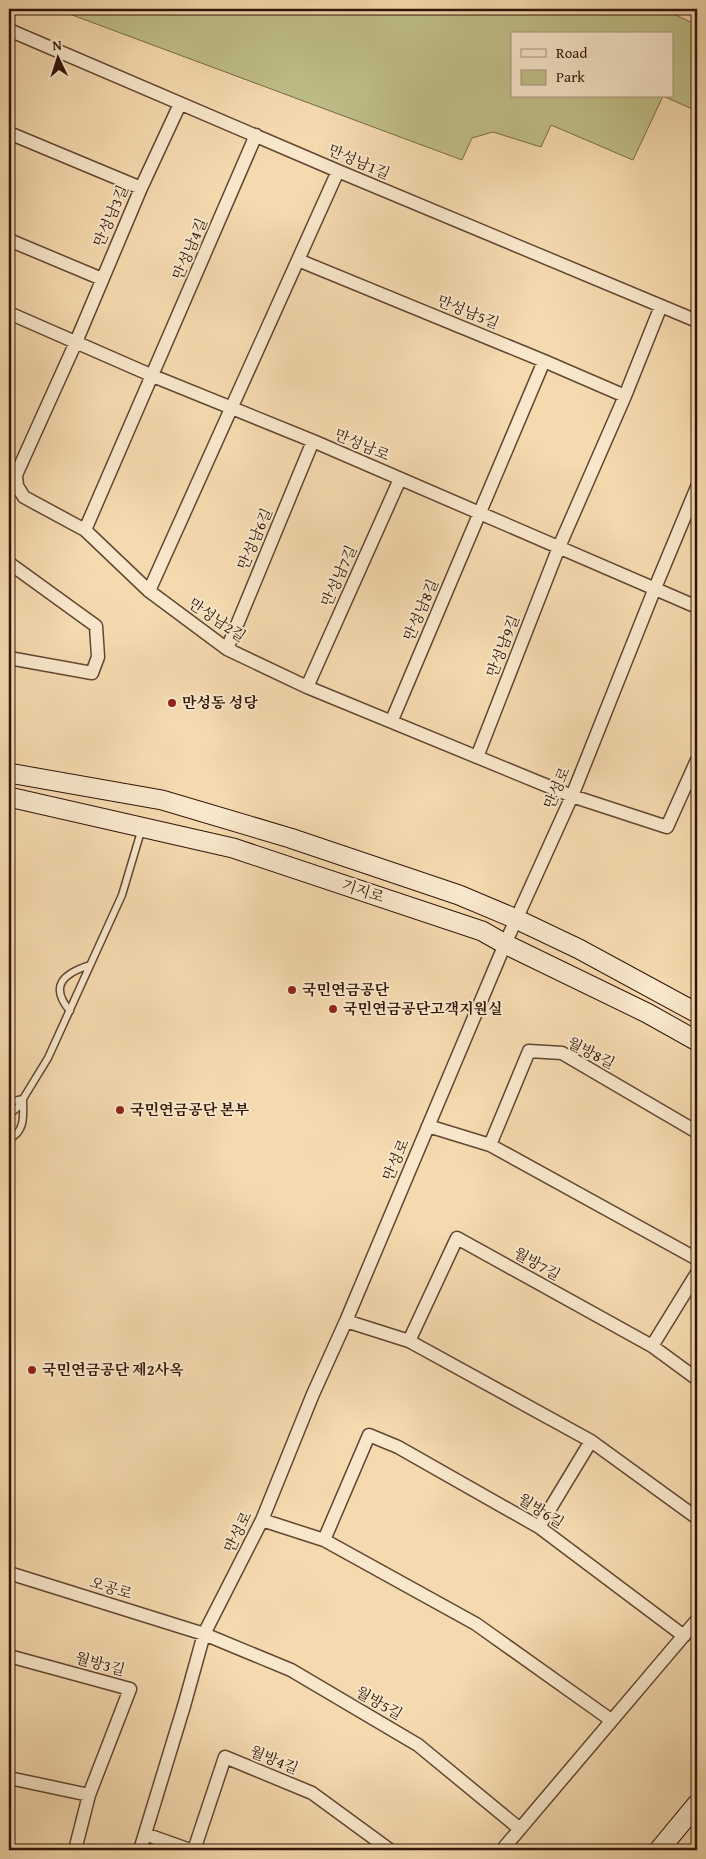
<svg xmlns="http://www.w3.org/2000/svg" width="706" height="1859" font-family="'Gentium Book Plus','Noto Serif KR',serif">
<rect width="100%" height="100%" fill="#f5daaf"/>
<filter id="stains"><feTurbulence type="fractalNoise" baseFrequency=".004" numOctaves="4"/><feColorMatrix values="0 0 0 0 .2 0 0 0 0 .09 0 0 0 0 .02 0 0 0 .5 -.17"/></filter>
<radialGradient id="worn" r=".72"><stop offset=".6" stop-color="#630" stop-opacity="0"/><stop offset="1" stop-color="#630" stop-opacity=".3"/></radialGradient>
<path fill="#bfbe88" stroke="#786947" d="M 56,9 L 663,9 L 697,25 L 697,111 L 663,96 L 672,96 L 672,34 L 512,34 L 512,96 L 663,96 L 633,160 L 551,125 L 541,147 L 493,132 L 472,138 L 462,160 Z"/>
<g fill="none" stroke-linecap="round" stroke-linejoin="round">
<g stroke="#624630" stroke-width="9">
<path id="lane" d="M 70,1011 C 48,985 65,973 90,965
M 9,1102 L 23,1099 C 23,1115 26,1131 9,1139
M 9,1115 L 18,1107 L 48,1058 L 122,895 L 142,828"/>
</g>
<g stroke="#624630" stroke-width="15">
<path id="street" d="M 9,30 L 338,171 L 697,321
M 180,104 L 141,188 L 76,342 L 16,475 L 17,486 L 24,497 L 85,530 L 149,591 L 227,649 L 307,687 L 572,796 L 667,827 L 697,760
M 9,133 L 141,188
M 9,240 L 102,279
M 298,260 L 544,361 L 625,396
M 9,313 L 153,376 L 313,441 L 697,607
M 85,530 L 256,135
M 9,563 L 96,626 L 98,657 L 92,673 L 9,658
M 149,591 L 338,171
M 227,649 L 313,441
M 307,687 L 400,479
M 392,720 L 544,361
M 477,757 L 559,547 L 625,396 L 661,306
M 428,1126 L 490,1145 L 697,1259
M 490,1145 L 529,1051 L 562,1053 L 697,1132
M 346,1321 L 409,1341 L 591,1441 L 697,1518
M 409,1341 L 457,1238 L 652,1346 L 697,1379
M 652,1346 L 697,1273
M 262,1520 L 324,1540 L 476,1624 L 611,1720
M 539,1527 L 591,1441
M 324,1540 L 369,1435 L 398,1447 L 539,1527 L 684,1636
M 9,1573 L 204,1634 L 291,1670 L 418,1745 L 520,1829
M 9,1656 L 130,1689 L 89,1795 L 75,1850
M 9,1778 L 89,1795
M 145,1834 L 190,1850
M 140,1850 L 184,1706 L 204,1634 L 262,1520 L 313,1394 L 346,1321 L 505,944 L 572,796 L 655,588 L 697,487
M 194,1850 L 225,1757 L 312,1793 L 390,1850
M 502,1850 L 697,1620"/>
</g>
<g stroke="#311406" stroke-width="21">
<path id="secondary" d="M 9,773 L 162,800 L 290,838 L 459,895 L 516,919 L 579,949 L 697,1013
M 9,797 L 233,848 L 482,931 L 505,944 L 647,1013 L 697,1041
M 659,1850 L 697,1804"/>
</g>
<use href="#lane" stroke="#f8e7cb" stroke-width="6"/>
<use href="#street" stroke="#f8e7cb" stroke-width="12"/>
<use href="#secondary" stroke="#f8e7cb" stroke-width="19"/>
</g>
<g fill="#8f2418" stroke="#f8e7cb" stroke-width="2">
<circle cx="172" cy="703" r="5"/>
<circle cx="292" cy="990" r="5"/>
<circle cx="333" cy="1009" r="5"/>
<circle cx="120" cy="1110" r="5"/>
<circle cx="32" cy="1370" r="5"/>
</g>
<g text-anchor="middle" stroke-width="4" stroke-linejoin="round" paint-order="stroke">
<g font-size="15" fill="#311406" stroke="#f8e7cb">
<text transform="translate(359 162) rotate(23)" y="5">만성남1길</text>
<text transform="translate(111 216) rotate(-67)" y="5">만성남3길</text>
<text transform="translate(190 249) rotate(-67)" y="5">만성남4길</text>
<text transform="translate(468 312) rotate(22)" y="5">만성남5길</text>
<text transform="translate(362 445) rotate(23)" y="5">만성남로</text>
<text transform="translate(255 539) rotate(-67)" y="5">만성남6길</text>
<text transform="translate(339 576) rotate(-66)" y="5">만성남7길</text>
<text transform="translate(421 610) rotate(-67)" y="5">만성남8길</text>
<text transform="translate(217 620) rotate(34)" y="5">만성남2길</text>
<text transform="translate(503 646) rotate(-69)" y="5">만성남9길</text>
<text transform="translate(557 788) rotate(-67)" y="5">만성로</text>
<text transform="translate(363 891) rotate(18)" y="5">기지로</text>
<text transform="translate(591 1053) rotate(27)" y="5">월방8길</text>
<text transform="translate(396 1160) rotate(-67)" y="5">만성로</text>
<text transform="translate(537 1264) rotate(29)" y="5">월방7길</text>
<text transform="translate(541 1511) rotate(32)" y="5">월방6길</text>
<text transform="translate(238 1532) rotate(-64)" y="5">만성로</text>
<text transform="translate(111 1588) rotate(17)" y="5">오공로</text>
<text transform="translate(100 1664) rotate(15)" y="5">월방3길</text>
<text transform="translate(379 1703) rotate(30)" y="5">월방5길</text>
<text transform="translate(274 1760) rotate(22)" y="5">월방4길</text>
</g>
<g font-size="15" font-weight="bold" fill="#311406" stroke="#f8e7cb" text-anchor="start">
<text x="182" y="708">만성동 성당</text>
<text x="302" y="995">국민연금공단</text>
<text x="343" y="1014">국민연금공단고객지원실</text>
<text x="130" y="1115">국민연금공단 본부</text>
<text x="42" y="1375">국민연금공단 제2사옥</text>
</g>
</g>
<rect width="706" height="1859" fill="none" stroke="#f5daaf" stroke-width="30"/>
<rect x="10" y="10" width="686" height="1839" fill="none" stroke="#311406" stroke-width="2.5"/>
<rect x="15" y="15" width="676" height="1829" fill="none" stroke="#311406"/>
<rect x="511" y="32" width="162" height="65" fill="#f8e7cb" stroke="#a8937c"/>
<rect x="521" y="49" width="25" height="8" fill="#f8e7cb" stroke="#a8937c"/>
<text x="556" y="58" font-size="15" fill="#311406">Road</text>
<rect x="521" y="70" width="25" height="15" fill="#bfbe88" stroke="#a8937c"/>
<text x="556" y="82" font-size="15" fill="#311406">Park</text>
<g transform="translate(58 58) rotate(356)" stroke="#f8e7cb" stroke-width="4" paint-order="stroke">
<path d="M0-4L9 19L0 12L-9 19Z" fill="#311406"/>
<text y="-8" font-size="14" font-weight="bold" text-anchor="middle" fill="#311406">N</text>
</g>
<rect width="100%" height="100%" filter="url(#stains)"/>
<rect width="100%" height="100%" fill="url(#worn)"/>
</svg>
